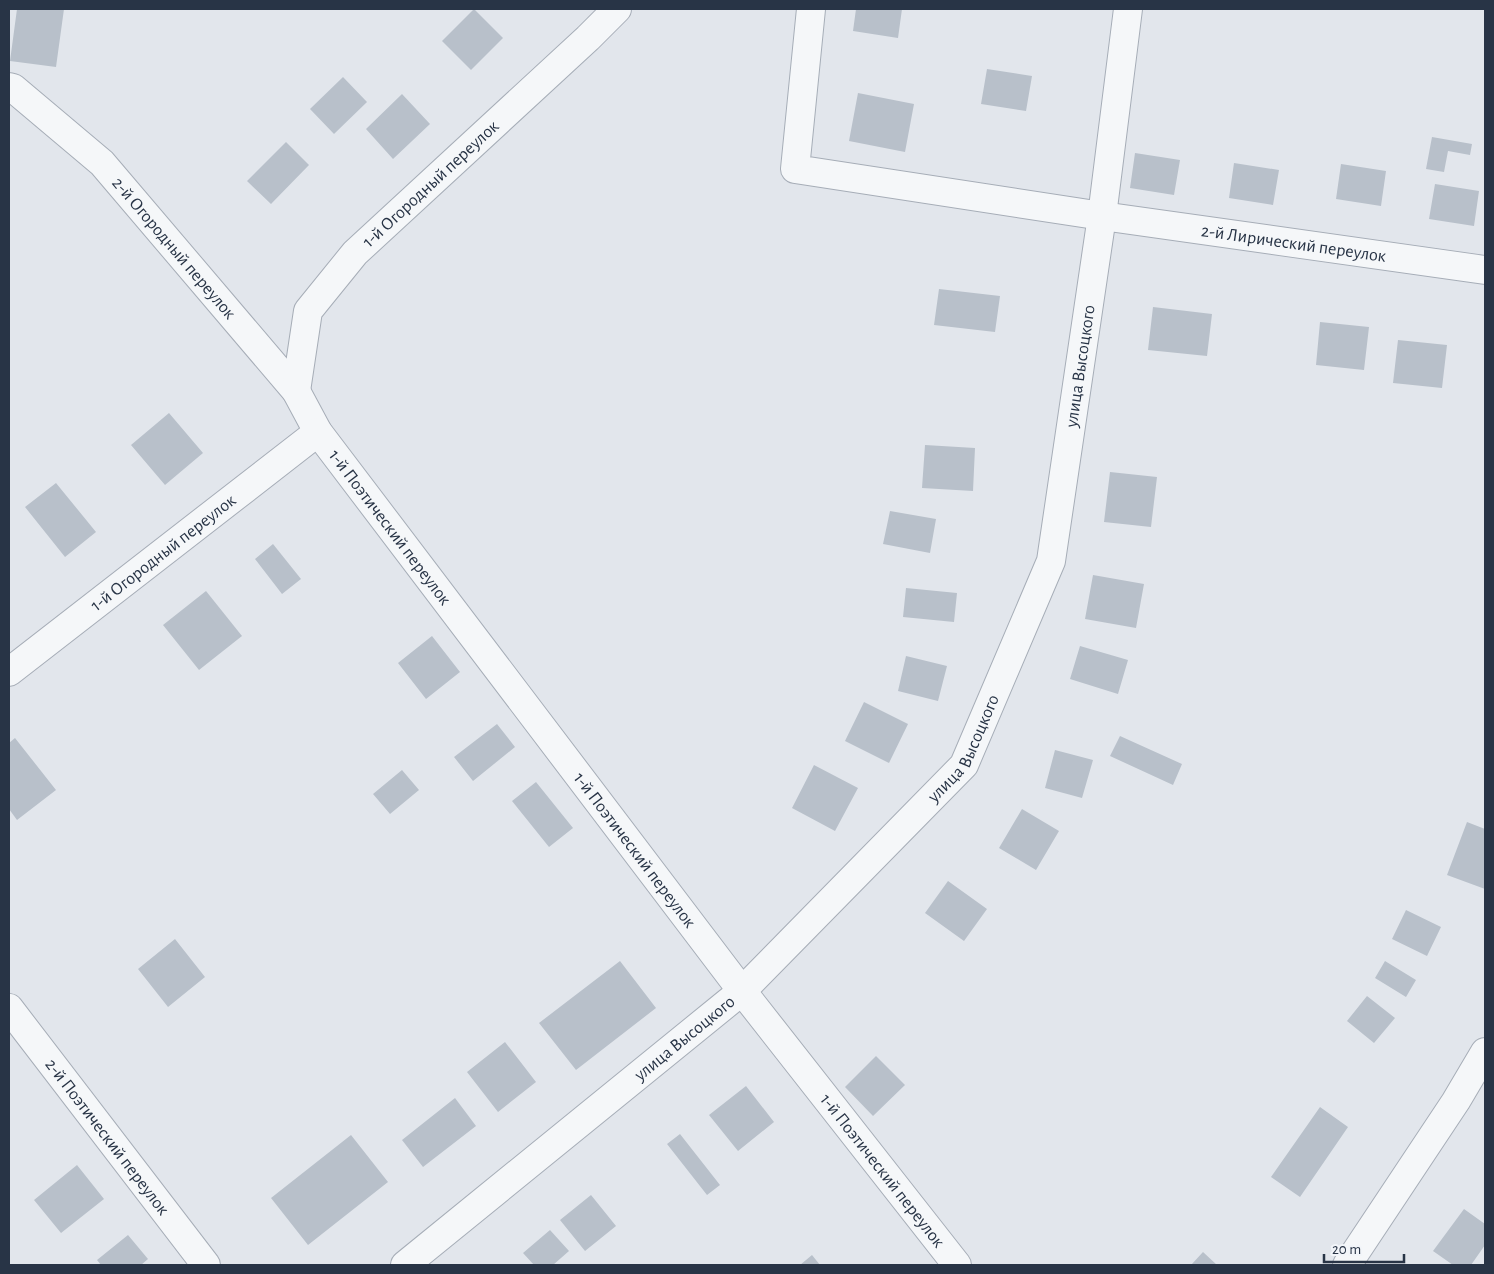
<svg xmlns="http://www.w3.org/2000/svg" width="1494" height="1274" font-family="'Alegreya Sans',sans-serif">
<rect width="100%" height="100%" fill="#e2e6ec"/>
<path fill="#b8c0ca" d="M 17,9 L 64,9 L 56,67 L 10,61 Z
M 474,9 L 503,38 L 471,70 L 442,41 Z
M 856,9 L 902,9 L 898,38 L 853,31 Z
M 987,69 L 1032,76 L 1026,111 L 981,104 Z
M 343,77 L 367,102 L 334,134 L 310,109 Z
M 858,93 L 914,104 L 905,152 L 849,141 Z
M 402,94 L 430,124 L 393,159 L 366,129 Z
M 1432,137 L 1472,144 L 1470,155 L 1448,151 L 1444,172 L 1426,169 Z
M 286,142 L 309,165 L 271,204 L 247,181 Z
M 1135,153 L 1180,160 L 1174,195 L 1130,188 Z
M 1234,163 L 1279,170 L 1273,205 L 1229,198 Z
M 1341,164 L 1386,171 L 1381,206 L 1336,199 Z
M 1435,184 L 1479,191 L 1474,226 L 1429,219 Z
M 939,289 L 1000,296 L 995,332 L 934,325 Z
M 1153,307 L 1212,314 L 1207,356 L 1148,350 Z
M 1320,322 L 1369,327 L 1364,370 L 1316,365 Z
M 1398,340 L 1447,345 L 1442,388 L 1393,383 Z
M 169,413 L 203,453 L 165,485 L 131,445 Z
M 925,445 L 975,448 L 973,491 L 922,488 Z
M 1110,472 L 1157,477 L 1151,527 L 1104,522 Z
M 56,483 L 96,532 L 65,557 L 25,507 Z
M 890,511 L 936,519 L 930,553 L 883,544 Z
M 273,544 L 301,579 L 282,594 L 255,559 Z
M 1093,575 L 1144,584 L 1136,628 L 1085,619 Z
M 906,588 L 957,593 L 954,622 L 903,617 Z
M 206,591 L 242,636 L 199,670 L 163,625 Z
M 432,636 L 460,672 L 426,699 L 398,663 Z
M 1080,646 L 1128,660 L 1118,694 L 1070,679 Z
M 906,656 L 947,666 L 938,701 L 898,691 Z
M 864,702 L 908,724 L 889,763 L 845,741 Z
M 497,724 L 515,747 L 473,781 L 454,757 Z
M 1120,736 L 1182,764 L 1173,785 L 1110,756 Z
M 15,738 L 56,790 L 17,820 L 9,809 L 9,743 Z
M 1055,750 L 1093,760 L 1082,798 L 1045,788 Z
M 814,765 L 858,788 L 835,831 L 792,808 Z
M 402,770 L 419,790 L 390,814 L 373,794 Z
M 536,782 L 573,828 L 549,847 L 512,801 Z
M 1022,809 L 1059,831 L 1036,870 L 999,848 Z
M 1467,822 L 1485,829 L 1485,889 L 1447,875 Z
M 948,881 L 987,909 L 964,941 L 925,913 Z
M 1406,910 L 1441,927 L 1427,956 L 1392,939 Z
M 175,939 L 205,977 L 168,1007 L 138,969 Z
M 620,961 L 656,1008 L 576,1070 L 539,1023 Z
M 1385,961 L 1416,980 L 1406,997 L 1375,978 Z
M 1367,996 L 1395,1018 L 1374,1043 L 1347,1021 Z
M 505,1042 L 536,1082 L 498,1112 L 467,1072 Z
M 876,1056 L 905,1085 L 873,1116 L 845,1087 Z
M 746,1086 L 774,1122 L 738,1151 L 709,1115 Z
M 455,1098 L 476,1126 L 423,1167 L 402,1140 Z
M 1320,1107 L 1348,1127 L 1300,1197 L 1271,1177 Z
M 680,1134 L 720,1185 L 707,1195 L 667,1144 Z
M 351,1135 L 388,1182 L 308,1245 L 271,1198 Z
M 77,1165 L 104,1199 L 61,1233 L 34,1200 Z
M 591,1195 L 616,1226 L 585,1251 L 560,1220 Z
M 1464,1209 L 1485,1224 L 1485,1245 L 1471,1265 L 1453,1265 L 1433,1251 Z
M 550,1230 L 569,1251 L 553,1265 L 534,1265 L 523,1253 Z
M 128,1235 L 148,1259 L 141,1265 L 101,1265 L 97,1260 Z
M 1203,1252 L 1217,1265 L 1191,1265 Z
M 812,1255 L 820,1265 L 800,1265 Z"/>
<g fill="none" stroke-linecap="round" stroke-linejoin="round">
<g stroke="#a6adb7" stroke-width="30">
<g id="minor">
<path id="s1" d="M 811,9 L 795,169 L 1102,216 L 1485,270"/>
<path id="s2" d="M 9,87 L 13,88 L 102,163 L 296,391 L 318,432 L 742,991 L 957,1265"/>
<path id="s3" d="M 296,391 L 308,311 L 355,253 L 588,38 L 617,9"/>
<path id="s4" d="M 9,672 L 318,432"/>
<path id="s5" d="M 9,1008 L 206,1265"/>
<path id="s6" d="M 405,1265 L 742,991 L 964,765 L 1051,561 L 1102,216 L 1128,9"/>
<path d="M 1347,1265 L 1456,1101 L 1485,1052"/>
</g>
</g>
<use href="#minor" stroke="#f5f7f9" stroke-width="28"/>
</g>
<g text-anchor="middle" stroke-width="4.5" stroke-linejoin="round" paint-order="stroke">
<g font-size="18" fill="#283446" stroke="#f2f5f9">
<text dy="6" stroke="none"><textPath href="#s3" startOffset="258">1-й Огородный переулок</textPath></text>
<text dy="6" stroke="none"><textPath href="#s1" startOffset="665">2-й Лирический переулок</textPath></text>
<text dy="6" stroke="none"><textPath href="#s2" startOffset="232">2-й Огородный переулок</textPath></text>
<text dy="6" stroke="none"><textPath href="#s6" startOffset="1170">улица Высоцкого</textPath></text>
<text dy="6" stroke="none"><textPath href="#s2" startOffset="586">1-й Поэтический переулок</textPath></text>
<text dy="6" stroke="none"><textPath href="#s4" startOffset="195">1-й Огородный переулок</textPath></text>
<text dy="6" stroke="none"><textPath href="#s6" startOffset="765">улица Высоцкого</textPath></text>
<text dy="6" stroke="none"><textPath href="#s2" startOffset="991">1-й Поэтический переулок</textPath></text>
<text dy="6" stroke="none"><textPath href="#s6" startOffset="360">улица Высоцкого</textPath></text>
<text dy="6" stroke="none"><textPath href="#s5" startOffset="162">2-й Поэтический переулок</textPath></text>
<text dy="6" stroke="none"><textPath href="#s2" startOffset="1396">1-й Поэтический переулок</textPath></text>
</g>
</g>
<rect width="1494" height="1274" fill="none" stroke="#283446" stroke-width="20"/>
<path d="M1324 1254v8h80v-8" fill="none" stroke="#283446" stroke-width="2.5"/>
<text x="1332" y="1254" font-size="15" fill="#283446" stroke="#f2f5f9" stroke-width="4" paint-order="stroke">20 m</text>
</svg>
